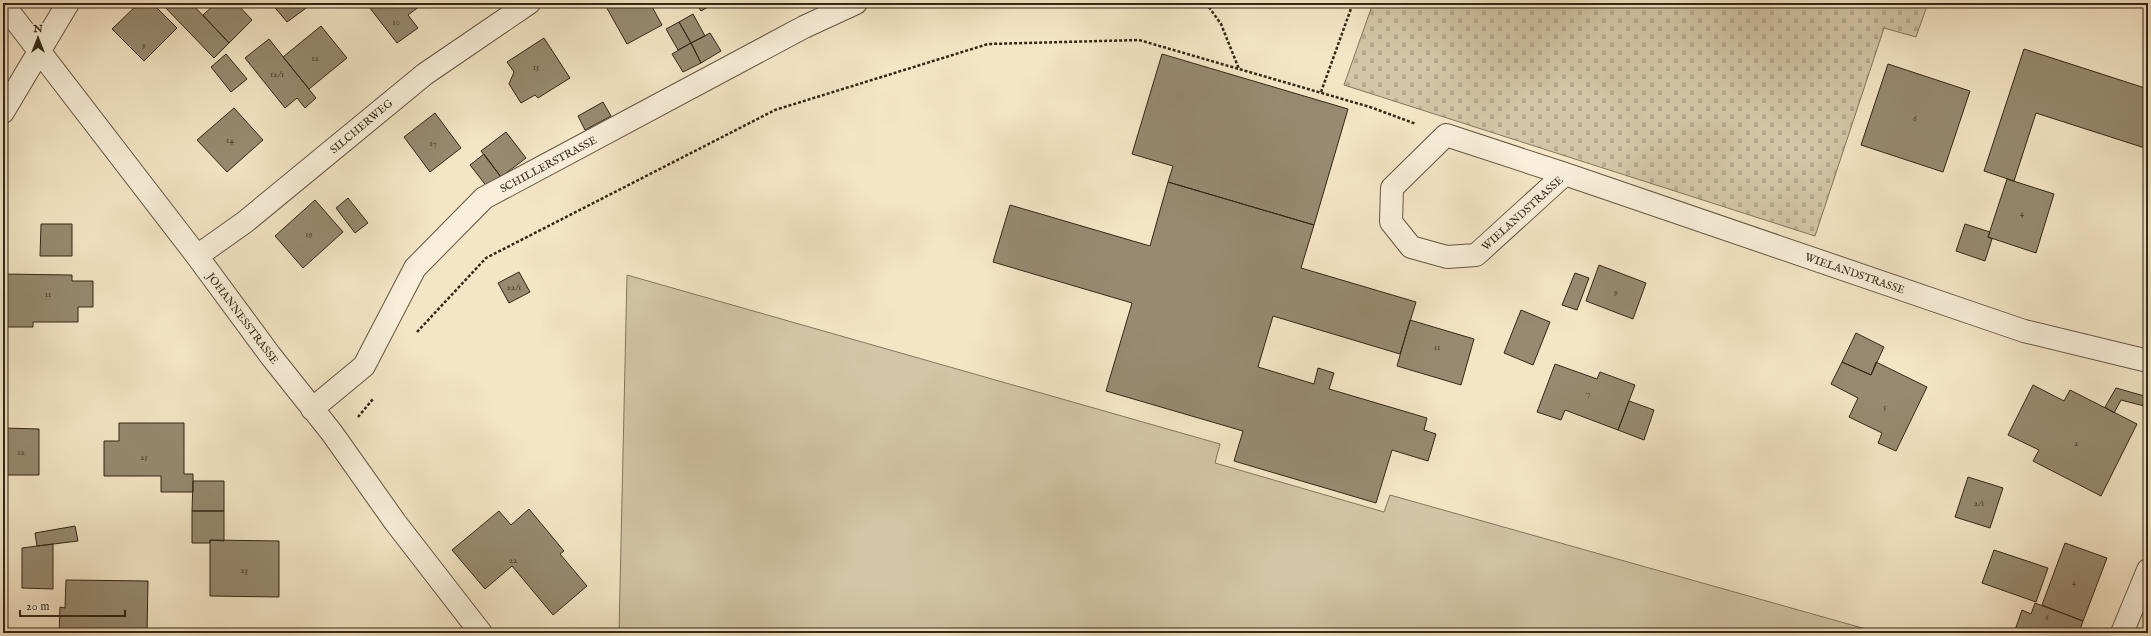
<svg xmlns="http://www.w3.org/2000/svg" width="2151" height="636" font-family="'IM FELL English',serif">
<defs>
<pattern id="cemetery-stones" width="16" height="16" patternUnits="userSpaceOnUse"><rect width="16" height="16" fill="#d3c5a7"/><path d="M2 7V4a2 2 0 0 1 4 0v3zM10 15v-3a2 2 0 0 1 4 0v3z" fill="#b6a98f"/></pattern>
</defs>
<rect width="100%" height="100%" fill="#f4e5c5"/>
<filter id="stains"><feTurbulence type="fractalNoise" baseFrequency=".005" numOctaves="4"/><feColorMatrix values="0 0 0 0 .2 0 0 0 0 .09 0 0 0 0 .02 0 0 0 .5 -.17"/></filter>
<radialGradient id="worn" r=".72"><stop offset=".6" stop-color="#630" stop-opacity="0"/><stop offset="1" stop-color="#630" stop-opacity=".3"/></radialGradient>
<path fill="#d3c5a7" stroke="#83765f" d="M 627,275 L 1220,444 L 1215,463 L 1384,512 L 1390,495 L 1880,633 L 619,633 Z"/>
<path fill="url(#cemetery-stones)" stroke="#83765f" d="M 1373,3 L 1928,3 L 1916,37 L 1884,28 L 1815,236 L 1344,85 Z"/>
<path fill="#978a71" stroke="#332717" d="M 139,3 L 152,3 L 177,28 L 144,61 L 112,29 Z
M 161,3 L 191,3 L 229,43 L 214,58 Z
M 216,3 L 236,3 L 252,20 L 229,43 L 203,15 Z
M 271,3 L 313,3 L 287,22 Z
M 366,3 L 424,3 L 408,15 L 418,28 L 397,43 Z
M 604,3 L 650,3 L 662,25 L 627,44 Z
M 696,3 L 715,3 L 701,11 Z
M 693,14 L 705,36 L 691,43 L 679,22 Z
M 679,22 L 691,43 L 678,50 L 666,29 Z
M 321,26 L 347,58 L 309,89 L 283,57 Z
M 710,33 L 721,51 L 701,63 L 691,43 Z
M 544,38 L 570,78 L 538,98 L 535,95 L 521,103 L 509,84 L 514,72 L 507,62 Z
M 269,39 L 316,98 L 305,108 L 297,98 L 285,108 L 245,58 Z
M 691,43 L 701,63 L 683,72 L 672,54 Z
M 2024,49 L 2148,89 L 2148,149 L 2036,113 L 2014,181 L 1984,171 Z
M 226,54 L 247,79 L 231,92 L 211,67 Z
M 1162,54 L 1348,109 L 1314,225 L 1168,182 L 1173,166 L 1132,154 Z
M 1888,64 L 1970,91 L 1943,172 L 1861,145 Z
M 603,102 L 611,116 L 585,130 L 578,116 Z
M 234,108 L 263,140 L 227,172 L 197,140 Z
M 435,113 L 461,148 L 430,172 L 404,137 Z
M 506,132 L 526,158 L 501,177 L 481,151 Z
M 484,154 L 501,177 L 488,188 L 470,165 Z
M 2007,179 L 2054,194 L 2036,253 L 1988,237 Z
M 1168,182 L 1314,225 L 1301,268 L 1416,302 L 1400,354 L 1273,316 L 1258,367 L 1314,384 L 1318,368 L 1334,373 L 1329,389 L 1427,418 L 1424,430 L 1436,434 L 1428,461 L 1392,450 L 1376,503 L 1234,461 L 1243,431 L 1106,391 L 1132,303 L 993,262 L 1010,205 L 1150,246 Z
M 348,198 L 368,223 L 355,233 L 336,208 Z
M 315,200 L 343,232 L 303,268 L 275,236 Z
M 41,224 L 72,224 L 72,256 L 40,256 Z
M 1965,224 L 1990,232 L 1988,237 L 1992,239 L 1985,261 L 1956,251 Z
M 1599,265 L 1646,283 L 1633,319 L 1586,301 Z
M 519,272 L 530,292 L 509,303 L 498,283 Z
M 1575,273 L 1589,278 L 1577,310 L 1562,305 Z
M 3,274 L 72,275 L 72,281 L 93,281 L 93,307 L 78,307 L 78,322 L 33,322 L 33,327 L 3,327 Z
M 1521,310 L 1550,322 L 1533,365 L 1504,353 Z
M 1410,320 L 1474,339 L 1461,385 L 1397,366 Z
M 1856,333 L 1884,347 L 1871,375 L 1842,362 Z
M 1842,362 L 1871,375 L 1876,362 L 1927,387 L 1896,451 L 1878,443 L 1882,433 L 1849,417 L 1858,398 L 1831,384 Z
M 1555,364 L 1597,379 L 1600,372 L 1635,385 L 1618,430 L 1565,410 L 1561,420 L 1537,412 Z
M 2033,385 L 2064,401 L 2070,390 L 2137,424 L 2101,496 L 2033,461 L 2039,450 L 2008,435 Z
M 2116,388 L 2148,397 L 2148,407 L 2121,400 L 2114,413 L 2105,407 Z
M 1629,401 L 1654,410 L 1644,440 L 1618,430 Z
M 119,423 L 184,423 L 184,474 L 193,474 L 193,492 L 161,492 L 161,476 L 104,476 L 104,441 L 119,441 Z
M 3,428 L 39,429 L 39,475 L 3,475 Z
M 1968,477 L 2003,488 L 1990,528 L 1955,517 Z
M 193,481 L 224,481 L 224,511 L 192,511 Z
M 529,509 L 564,551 L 560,554 L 587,586 L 553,615 L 512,566 L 485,589 L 452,550 L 499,511 L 511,525 Z
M 192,511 L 224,511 L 224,541 L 210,540 L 210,543 L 192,543 Z
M 75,526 L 78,541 L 37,546 L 35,533 Z
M 210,540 L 279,541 L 279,597 L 210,596 Z
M 2065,543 L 2107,558 L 2083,621 L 2042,605 Z
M 53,544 L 53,589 L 22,588 L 22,548 Z
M 1994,550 L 2048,568 L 2036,602 L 1982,583 Z
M 66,580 L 148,581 L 147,633 L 59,633 L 60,607 L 65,608 Z
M 2035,603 L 2083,621 L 2079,633 L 2014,633 L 2022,610 L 2031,614 Z"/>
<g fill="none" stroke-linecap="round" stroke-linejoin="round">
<g stroke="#635642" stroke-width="24">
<path id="minor" d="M 3,4 L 197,256 L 270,355 L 332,433 L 395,522 L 481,633
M 3,112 L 68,3
M 1565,174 L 1476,255 L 1447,257 L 1411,247 L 1391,222 L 1392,188 L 1446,135 L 1565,174 L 2024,331 L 2148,361
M 197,256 L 245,222 L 425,74 L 529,3
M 312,409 L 364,366 L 415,268 L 484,198 L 804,27 L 856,3
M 2122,633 L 2148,570"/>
</g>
<path stroke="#332717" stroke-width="2.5" stroke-dasharray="3 2" stroke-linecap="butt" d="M 1206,3 L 1221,24 L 1239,69 L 1370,107 L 1416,124
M 1321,92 L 1353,3
M 417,332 L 486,258 L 775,110 L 988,44 L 1139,40 L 1239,69
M 358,417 L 373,399"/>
<use href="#minor" stroke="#f8eed9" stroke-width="22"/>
</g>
<g text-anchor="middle" stroke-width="3" stroke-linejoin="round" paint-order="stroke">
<g font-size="9" fill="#4c402e">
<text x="396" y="25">10</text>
<text x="144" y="48">9</text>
<text x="315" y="61">12</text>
<text x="536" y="70">15</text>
<text x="277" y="77">12/1</text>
<text x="1915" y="121">6</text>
<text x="230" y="143">14</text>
<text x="433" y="146">17</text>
<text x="2022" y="216">4</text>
<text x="309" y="237">19</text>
<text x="514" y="290">22/1</text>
<text x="1616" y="295">9</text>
<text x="48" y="297">11</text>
<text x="1437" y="350">11</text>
<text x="1588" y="396">7</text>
<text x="1885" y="410">5</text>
<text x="2076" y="446">2</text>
<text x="21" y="455">12</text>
<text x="144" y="460">25</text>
<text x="1979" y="506">2/1</text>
<text x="513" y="563">22</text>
<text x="244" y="573">23</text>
<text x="2074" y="585">4</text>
<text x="2047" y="620">6</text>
</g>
<g font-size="11" fill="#332717" stroke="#f8eed9">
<text transform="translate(361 126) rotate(-40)" y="4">SILCHERWEG</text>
<text transform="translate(548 164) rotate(-28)" y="4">SCHILLERSTRASSE</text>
<text transform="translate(1522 213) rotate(-42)" y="4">WIELANDSTRASSE</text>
<text transform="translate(1855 273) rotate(19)" y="4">WIELANDSTRASSE</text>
<text transform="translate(243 318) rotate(53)" y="4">JOHANNESSTRASSE</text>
</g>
</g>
<rect width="2151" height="636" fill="none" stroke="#f4e5c5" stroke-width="16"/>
<rect x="4" y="4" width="2143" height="628" fill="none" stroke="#332717" stroke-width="2"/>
<rect x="8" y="8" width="2135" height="620" fill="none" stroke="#332717"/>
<g transform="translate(38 38)" stroke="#f8eed9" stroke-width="3" paint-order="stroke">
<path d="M0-3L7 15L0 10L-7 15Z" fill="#332717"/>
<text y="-6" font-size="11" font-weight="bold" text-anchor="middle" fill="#332717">N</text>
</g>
<path d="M20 610v6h105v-6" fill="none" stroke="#332717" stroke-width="2"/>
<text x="26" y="610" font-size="12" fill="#332717" stroke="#f8eed9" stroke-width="3" paint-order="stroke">20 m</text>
<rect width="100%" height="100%" filter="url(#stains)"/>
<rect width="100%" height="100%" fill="url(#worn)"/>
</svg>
